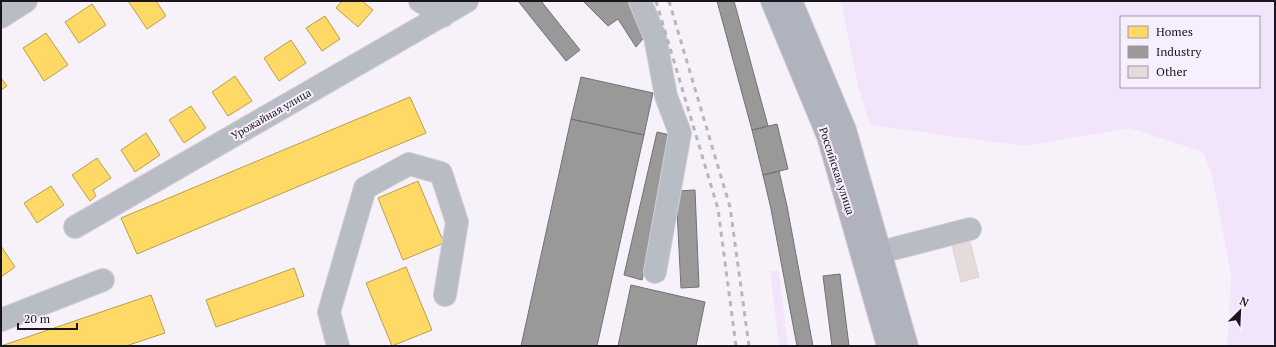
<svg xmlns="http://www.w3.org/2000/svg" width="1276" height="347" font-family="'PT Serif',serif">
<rect width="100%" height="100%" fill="#f7f2fa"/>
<path fill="#f2e5fb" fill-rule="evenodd" d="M 841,1 L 1275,1 L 1275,346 L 1227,346 L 1231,275 L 1212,175 L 1203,152 L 1130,128 L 1024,146 L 870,125 L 858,86 ZM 1121,17 L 1259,17 L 1259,87 L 1121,87 Z
M 770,271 L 779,271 L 788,346 L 779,346 Z"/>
<path fill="#ffd966" stroke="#ba9e50" d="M 128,1 L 156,1 L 166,16 L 147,29 Z
M 342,1 L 362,1 L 373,10 L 358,27 L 336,8 Z
M 92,4 L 106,25 L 79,43 L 65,22 Z
M 325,16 L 340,39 L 322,51 L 306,28 Z
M 46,33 L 68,65 L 44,81 L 23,48 Z
M 291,40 L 306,63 L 279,81 L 264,58 Z
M 235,76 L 252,101 L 228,116 L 212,92 Z
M 1,78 L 7,86 L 1,90 Z
M 410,97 L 426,133 L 137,254 L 121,218 Z
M 191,106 L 206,128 L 184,143 L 169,120 Z
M 146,133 L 160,155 L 135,172 L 121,150 Z
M 97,158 L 111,178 L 93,190 L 96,196 L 90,201 L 72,175 Z
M 418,181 L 444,243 L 403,260 L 378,198 Z
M 51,186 L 64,205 L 37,223 L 24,203 Z
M 1,246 L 15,267 L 1,277 Z
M 406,267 L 432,330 L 392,346 L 366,283 Z
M 294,268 L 304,296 L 216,327 L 206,300 Z
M 151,295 L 165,333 L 126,346 L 1,346 Z"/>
<path fill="#999" stroke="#737174" d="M 518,1 L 541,1 L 580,50 L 566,61 Z
M 583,1 L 632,1 L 647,34 L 636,47 L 618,19 L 608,26 Z
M 717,1 L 734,1 L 768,126 L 752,130 Z
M 581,77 L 653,93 L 644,135 L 571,119 Z
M 571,119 L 644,135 L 597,346 L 521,346 Z
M 777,124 L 788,169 L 763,175 L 752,130 Z
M 657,132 L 675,136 L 642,280 L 624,275 Z
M 779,171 L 787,206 L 813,346 L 797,346 L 771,209 L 763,175 Z
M 695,190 L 699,287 L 681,288 L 676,191 Z
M 840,274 L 849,346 L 832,346 L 823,276 Z
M 631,285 L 705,302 L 696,346 L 618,346 Z"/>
<path fill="#e5dbdb" stroke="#dad3d4" d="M 969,237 L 979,277 L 961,282 L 951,241 Z"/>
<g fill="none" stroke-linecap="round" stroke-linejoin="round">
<g stroke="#d4cfd6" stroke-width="24">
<path id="minor" d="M 420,1 L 443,16
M 640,1 L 655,37 L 666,96 L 680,133 L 655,272
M 1,17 L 26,1
M 75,227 L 467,1
M 881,252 L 970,229
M 1,320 L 103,280
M 338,346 L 329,312 L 365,188 L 409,164 L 441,173 L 457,222 L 445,295"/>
</g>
<g stroke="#d4cfd6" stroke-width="24">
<path id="major" d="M 772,1 L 828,136 L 888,346
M 791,1 L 845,130 L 907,346"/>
</g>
<use href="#minor" stroke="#b8bcc4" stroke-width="22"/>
<use href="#major" stroke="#b0b3be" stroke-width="22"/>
<path stroke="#b7b6be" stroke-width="3" stroke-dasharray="5 5" stroke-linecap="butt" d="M 656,1 L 718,209 L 736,346
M 669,1 L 730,207 L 749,346"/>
</g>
<g text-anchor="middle" stroke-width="4" stroke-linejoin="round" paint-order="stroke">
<g font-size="11" fill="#1a151d" stroke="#f8effe">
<text transform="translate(271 114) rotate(-30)" y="4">Урожайная улица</text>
<text transform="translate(837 171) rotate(72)" y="4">Российская улица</text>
</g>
</g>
<rect width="1276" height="347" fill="none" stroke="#1a151d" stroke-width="4"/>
<rect x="1120" y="16" width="140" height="72" fill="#f8effe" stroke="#9f98a4"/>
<rect x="1128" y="26" width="20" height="12" fill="#ffd966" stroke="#9f98a4"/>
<text x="1156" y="36" font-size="12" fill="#1a151d">Homes</text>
<rect x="1128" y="46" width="20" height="12" fill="#999999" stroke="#9f98a4"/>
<text x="1156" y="56" font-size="12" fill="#1a151d">Industry</text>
<rect x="1128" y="66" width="20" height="12" fill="#e5dbdb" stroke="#9f98a4"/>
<text x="1156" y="76" font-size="12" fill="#1a151d">Other</text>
<g transform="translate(1240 311) rotate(24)" stroke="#f8effe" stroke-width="3" paint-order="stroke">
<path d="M0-3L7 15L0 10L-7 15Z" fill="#1a151d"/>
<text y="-6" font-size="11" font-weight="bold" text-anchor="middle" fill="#1a151d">N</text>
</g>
<path d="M18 323v6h59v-6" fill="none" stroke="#1a151d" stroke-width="2"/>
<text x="24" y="323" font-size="12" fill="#1a151d" stroke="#f8effe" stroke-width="3" paint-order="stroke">20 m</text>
</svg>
